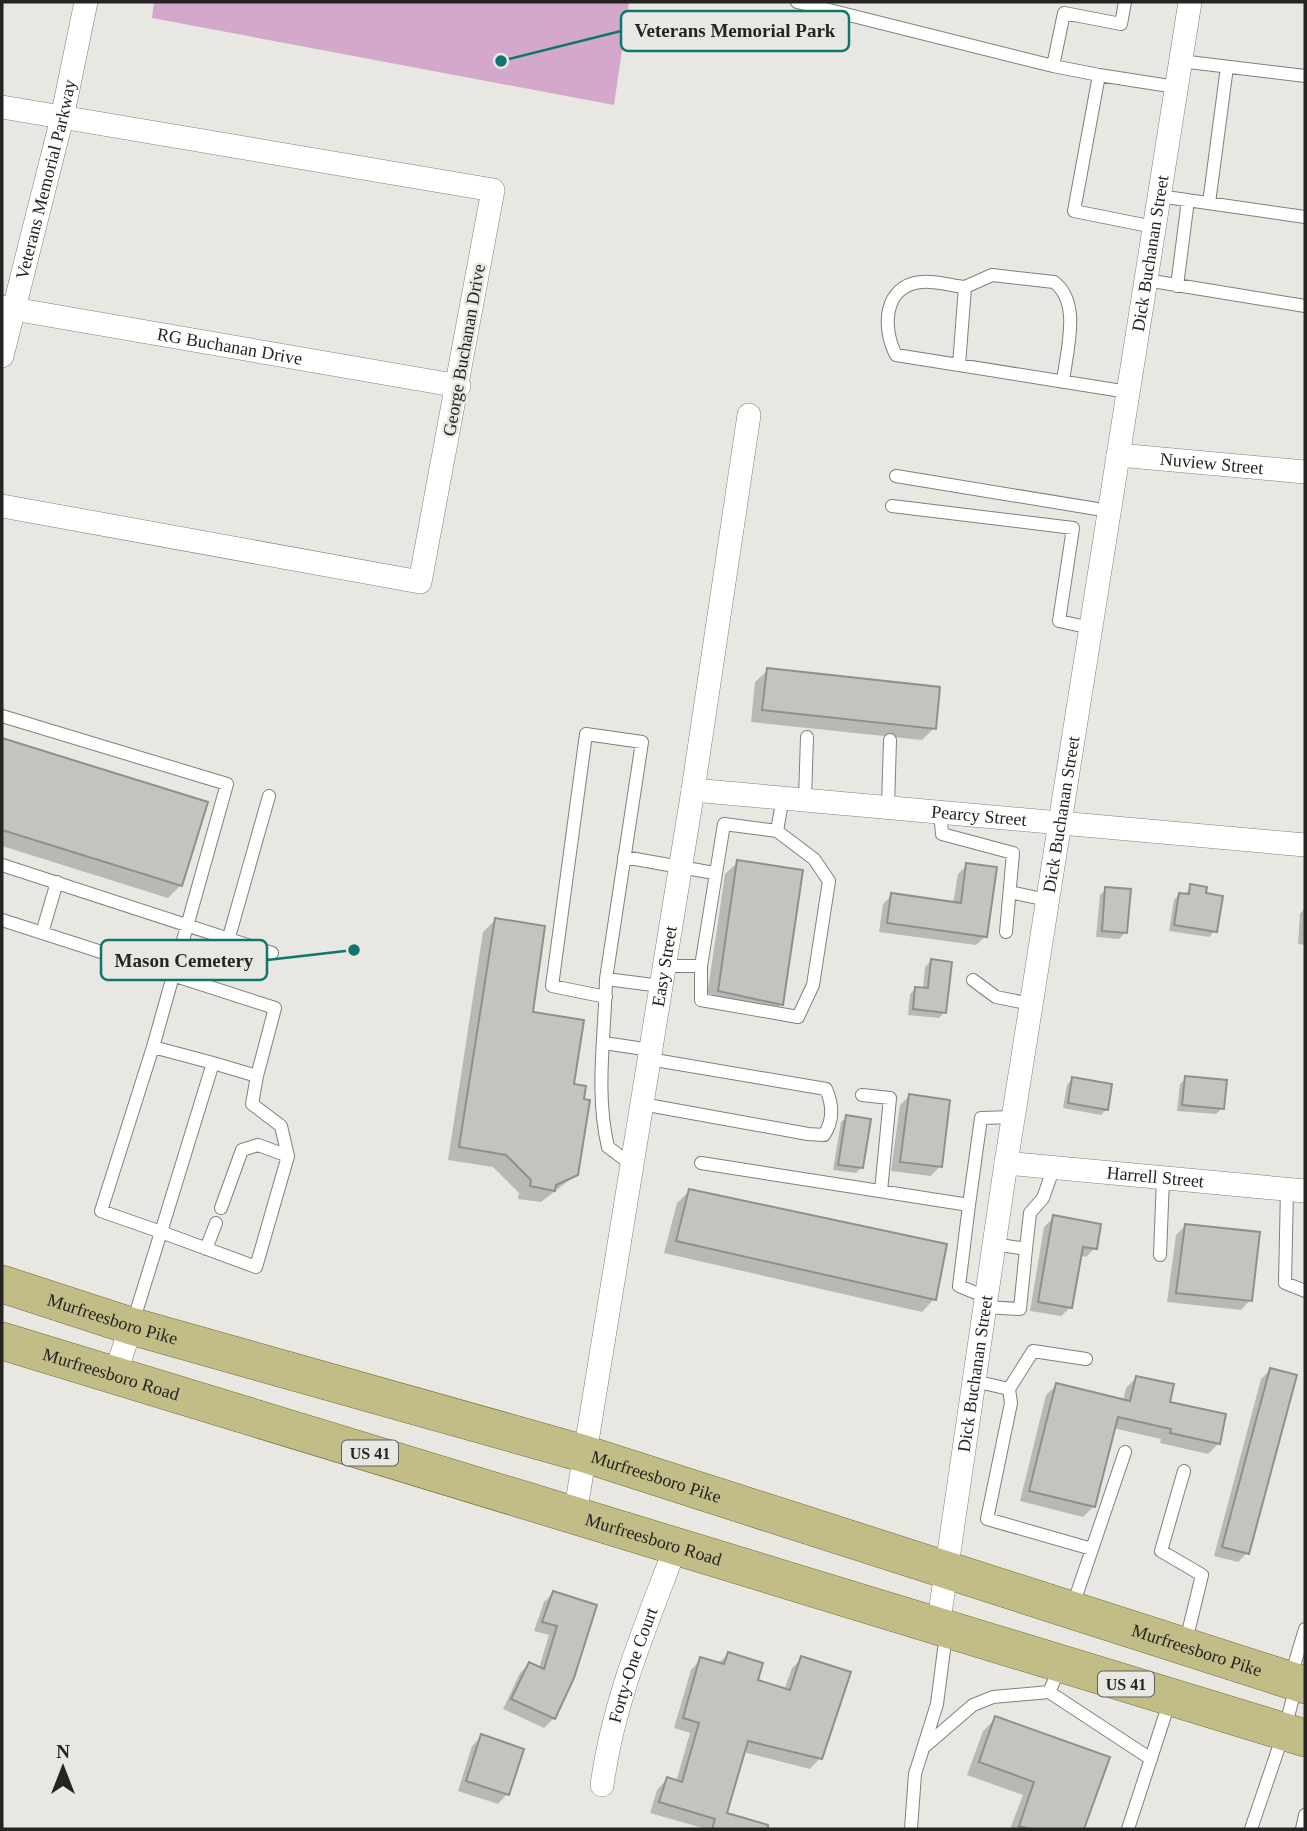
<svg xmlns="http://www.w3.org/2000/svg" width="1307" height="1831" font-family="Georgia,serif">
<rect width="100%" height="100%" fill="#e8e7e2"/>
<path fill="#d3a8ca" d="M 154,2 L 629,2 L 614,105 L 152,18 Z"/>
<path fill="#0003" d="M 768,670 L 934,728 L 922,740 L 751,722 L 755,682 Z
M 2,740 L 206,804 L 180,886 L 168,898 L 2,846 Z
M 738,862 L 781,1004 L 769,1016 L 706,1003 L 725,874 Z
M 967,865 L 986,936 L 976,945 L 879,932 L 883,904 L 892,895 L 953,903 L 958,874 Z
M 1191,886 L 1204,894 L 1215,931 L 1209,937 L 1169,931 L 1174,900 L 1179,894 L 1185,895 Z
M 1106,889 L 1125,933 L 1119,939 L 1096,937 L 1100,895 Z
M 1305,908 L 1305,945 L 1298,944 L 1300,914 Z
M 495,920 L 531,1014 L 572,1085 L 577,1174 L 541,1202 L 518,1199 L 519,1193 L 493,1167 L 448,1160 L 483,932 Z
M 931,961 L 945,1012 L 939,1018 L 908,1015 L 910,994 L 916,988 L 923,989 L 925,967 Z
M 1186,1078 L 1222,1108 L 1216,1114 L 1177,1111 L 1180,1084 Z
M 1072,1079 L 1107,1109 L 1101,1115 L 1063,1108 L 1067,1085 Z
M 909,1096 L 940,1166 L 931,1176 L 891,1171 L 900,1105 Z
M 847,1117 L 862,1167 L 856,1173 L 833,1170 L 841,1122 Z
M 689,1191 L 934,1299 L 922,1312 L 664,1253 L 677,1203 Z
M 1054,1217 L 1095,1248 L 1086,1257 L 1080,1256 L 1071,1307 L 1061,1316 L 1030,1311 L 1044,1227 Z
M 1185,1226 L 1250,1300 L 1241,1310 L 1167,1302 L 1176,1235 Z
M 1270,1370 L 1247,1553 L 1238,1562 L 1214,1556 L 1261,1379 Z
M 1136,1378 L 1219,1443 L 1208,1454 L 1160,1443 L 1161,1439 L 1113,1428 L 1094,1506 L 1083,1517 L 1020,1501 L 1046,1395 L 1057,1385 L 1123,1401 L 1126,1388 Z
M 553,1593 L 572,1677 L 554,1718 L 544,1728 L 503,1709 L 520,1673 L 529,1664 L 539,1668 L 549,1635 L 534,1631 L 544,1602 Z
M 728,1654 L 756,1681 L 784,1690 L 792,1668 L 802,1658 L 820,1758 L 810,1769 L 743,1752 L 724,1814 L 740,1818 L 737,1829 L 706,1829 L 650,1813 L 657,1790 L 667,1779 L 676,1782 L 690,1733 L 674,1728 L 691,1670 L 701,1659 L 718,1664 Z
M 996,1718 L 1108,1758 L 1082,1829 L 1010,1829 L 1023,1795 L 967,1775 L 983,1731 Z
M 482,1736 L 507,1794 L 498,1804 L 458,1791 L 472,1746 Z"/>
<path fill="#c4c3be" stroke="#90908b" stroke-width="2" d="M 767,668 L 940,687 L 936,729 L 762,710 Z
M 2,738 L 208,802 L 182,886 L 2,830 Z
M 737,860 L 803,870 L 783,1005 L 718,991 Z
M 966,863 L 997,867 L 987,937 L 887,923 L 891,893 L 961,903 Z
M 1190,884 L 1207,887 L 1206,893 L 1223,896 L 1217,932 L 1174,925 L 1179,893 L 1189,894 Z
M 1105,887 L 1131,889 L 1127,933 L 1102,931 Z
M 495,918 L 545,926 L 533,1012 L 584,1020 L 574,1084 L 586,1086 L 584,1099 L 590,1100 L 578,1175 L 556,1185 L 555,1191 L 530,1186 L 531,1180 L 506,1155 L 459,1147 Z
M 931,959 L 952,962 L 946,1013 L 913,1009 L 915,987 L 928,988 Z
M 1185,1076 L 1227,1080 L 1224,1109 L 1182,1105 Z
M 1072,1077 L 1112,1084 L 1108,1110 L 1068,1103 Z
M 909,1094 L 950,1100 L 942,1167 L 900,1162 Z
M 846,1115 L 871,1119 L 863,1168 L 838,1165 Z
M 689,1189 L 947,1244 L 936,1300 L 676,1241 Z
M 1053,1215 L 1101,1224 L 1097,1249 L 1083,1247 L 1072,1308 L 1038,1302 Z
M 1185,1224 L 1260,1232 L 1252,1301 L 1176,1293 Z
M 1270,1368 L 1297,1375 L 1249,1554 L 1222,1547 Z
M 1136,1376 L 1174,1384 L 1170,1402 L 1226,1414 L 1220,1444 L 1170,1433 L 1171,1429 L 1118,1417 L 1095,1507 L 1029,1491 L 1056,1383 L 1130,1401 Z
M 553,1591 L 597,1605 L 574,1678 L 555,1719 L 511,1699 L 529,1662 L 544,1669 L 557,1626 L 542,1622 Z
M 728,1652 L 763,1663 L 758,1680 L 790,1690 L 801,1656 L 851,1672 L 822,1759 L 748,1741 L 727,1813 L 768,1825 L 768,1829 L 712,1829 L 715,1819 L 659,1802 L 667,1777 L 682,1782 L 699,1723 L 683,1718 L 700,1657 L 724,1664 Z
M 995,1716 L 1110,1757 L 1084,1829 L 1029,1829 L 1019,1826 L 1034,1782 L 979,1762 Z
M 481,1734 L 524,1749 L 509,1795 L 466,1781 Z"/>
<g fill="none" stroke-linecap="round" stroke-linejoin="round">
<g stroke="#80807b" stroke-width="14">
<path id="lane" d="M 797,2 L 1053,66
M 1180,61 L 1305,76
M 1099,75 L 1053,66 L 1064,13 L 1121,24 L 1125,2
M 1159,196 L 1305,217
M 1209,203 L 1227,67
M 1154,227 L 1074,211 L 1099,75 L 1176,87
M 1146,280 L 1305,306
M 1177,286 L 1188,200
M 965,287 L 992,275 L 1054,282 C 1082,303 1066,352 1063,382
M 959,365 L 965,287 C 952,286 935,280 921,282 C 883,286 882,328 896,355 L 1128,392
M 896,476 L 1109,511
M 892,506 L 1073,528 L 1059,621 L 1091,628
M 2,716 L 227,784 L 153,1047 L 101,1211 L 161,1232 L 213,1063 L 153,1047
M 805,799 L 807,737
M 888,806 L 890,740
M 940,811 L 942,834 L 1013,853 L 1006,932
M 777,831 L 814,859 L 829,881 L 813,985 L 798,1017 L 701,1000 L 701,966 L 724,824 L 777,831 L 783,797
M 624,857 L 714,873
M 2,865 L 272,953
M 1010,892 L 1047,900
M 2,920 L 275,1008 L 257,1076
M 42,933 L 57,882
M 229,937 L 269,796
M 664,966 L 701,966
M 606,979 L 661,986
M 973,980 L 996,997 L 1031,1004
M 606,997 L 552,986 L 586,734 L 642,742 L 606,979 C 605,1034 595,1094 608,1147 L 632,1165
M 604,1043 L 651,1050
M 862,1095 L 890,1098 L 881,1191
M 642,1104 L 808,1134 L 824,1135 C 834,1120 833,1105 826,1089 L 649,1059
M 701,1163 L 969,1205 L 959,1286 L 986,1297
M 1287,1189 L 1285,1283 L 1305,1291
M 969,1205 L 981,1118 L 1013,1117
M 221,1208 L 242,1150 L 258,1145 L 288,1156
M 206,1249 L 216,1223
M 1026,1249 L 1030,1213 L 1043,1198 L 1054,1167
M 1160,1255 L 1163,1178
M 985,1307 L 1020,1309 L 1026,1249 L 994,1244
M 133,1322 L 161,1232 L 256,1267 L 288,1156 L 281,1126 L 252,1104 L 257,1076 L 213,1063
M 974,1381 L 1009,1389 L 1011,1403 L 987,1519 L 1092,1549
M 1009,1389 L 1033,1351 L 1086,1359
M 1184,1471 L 1161,1551 L 1202,1575 L 1185,1645
M 1072,1608 L 1125,1452
M 1291,1676 L 1305,1629
M 1049,1692 L 1151,1759
M 923,1748 L 973,1705 L 993,1697 L 1049,1692 L 1060,1668
M 911,1829 L 915,1774 L 937,1704 L 946,1634
M 1128,1829 L 1170,1700
M 1251,1829 L 1284,1732 L 1296,1686
M 1302,1829 L 1305,1815"/>
</g>
<g stroke="#80807b" stroke-width="24">
<g id="street">
<path d="M 2,107 L 493,190 L 420,582 L 2,506"/>
<path id="s1" d="M 2,307 L 459,386"/>
<path id="s2" d="M 2,356 L 62,118 L 86,2"/>
<path id="s3" d="M 1118,455 L 1305,472"/>
<path id="s4" d="M 693,790 L 1305,845"/>
<path id="s5" d="M 1006,1163 L 1305,1191"/>
<path d="M 115,1375 L 131,1326"/>
<path id="s6" d="M 575,1515 L 693,790 L 749,415"/>
<path id="s7" d="M 938,1627 L 1006,1163 L 1190,2"/>
<path id="s8" d="M 602,1785 C 613,1702 646,1625 676,1546"/>
</g>
</g>
<g stroke="#716a2e" stroke-width="38">
<g id="primary">
<path id="s9" d="M 2,1284 L 131,1326 L 585,1454 L 1305,1685"/>
<path id="s10" d="M 2,1341 L 1305,1738"/>
</g>
</g>
<use href="#lane" stroke="#fff" stroke-width="12"/>
<use href="#street" stroke="#fff" stroke-width="23"/>
<use href="#primary" stroke="#c2bc86" stroke-width="37"/>
</g>
<g text-anchor="middle" stroke-width="5" stroke-linejoin="round" paint-order="stroke">
<g fill="#e8e7e2" stroke="#5f5e5c" stroke-width="2">
<rect x="342" y="1440.5" width="56" height="25" rx="5"/>
<rect x="1098" y="1671.5" width="56" height="25" rx="5"/>
</g>
<g font-size="16" font-weight="bold" fill="#242422">
<text x="370" y="1459">US 41</text>
<text x="1126" y="1690">US 41</text>
</g>
<g font-size="18" fill="#242422" stroke="#e8e7e2">
<text dy="6" stroke="none"><textPath href="#s2" startOffset="182">Veterans Memorial Parkway</textPath></text>
<text dy="6" stroke="none"><textPath href="#s7" startOffset="1390">Dick Buchanan Street</textPath></text>
<text dy="6" stroke="none"><textPath href="#s1" startOffset="231">RG Buchanan Drive</textPath></text>
<text transform="translate(464 350) rotate(-80)" y="6">George Buchanan Drive</text>
<text dy="6" stroke="none"><textPath href="#s3" startOffset="94">Nuview Street</textPath></text>
<text dy="6" stroke="none"><textPath href="#s4" startOffset="287">Pearcy Street</textPath></text>
<text dy="6" stroke="none"><textPath href="#s7" startOffset="822">Dick Buchanan Street</textPath></text>
<text dy="6" stroke="none"><textPath href="#s6" startOffset="556">Easy Street</textPath></text>
<text dy="6" stroke="none"><textPath href="#s5" startOffset="150">Harrell Street</textPath></text>
<text dy="6" stroke="none"><textPath href="#s9" startOffset="116">Murfreesboro Pike</textPath></text>
<text dy="6" stroke="none"><textPath href="#s10" startOffset="114">Murfreesboro Road</textPath></text>
<text dy="6" stroke="none"><textPath href="#s7" startOffset="256">Dick Buchanan Street</textPath></text>
<text dy="6" stroke="none"><textPath href="#s9" startOffset="682">Murfreesboro Pike</textPath></text>
<text dy="6" stroke="none"><textPath href="#s10" startOffset="681">Murfreesboro Road</textPath></text>
<text dy="6" stroke="none"><textPath href="#s9" startOffset="1250">Murfreesboro Pike</textPath></text>
<text dy="6" stroke="none"><textPath href="#s8" startOffset="124">Forty-One Court</textPath></text>
</g>
</g>
<path fill="none" stroke="#0f766e" stroke-width="2.5" d="M501 61L621 31M354 950L267 960"/>
<g fill="#0f766e" stroke="#e8e7e2" stroke-width="2.5">
<circle cx="501" cy="61" r="7"/>
<circle cx="354" cy="950" r="7"/>
</g>
<g fill="#e8e7e2" stroke="#0f766e" stroke-width="2.5">
<rect x="621" y="11" width="228" height="40" rx="7"/>
<rect x="101" y="940" width="166" height="40" rx="7"/>
</g>
<g font-size="19" text-anchor="middle" font-weight="bold" fill="#242422">
<text x="735" y="37">Veterans Memorial Park</text>
<text x="184" y="967">Mason Cemetery</text>
</g>
<rect width="1307" height="1831" fill="none" stroke="#242422" stroke-width="7"/>
<g transform="translate(63 1768)" stroke="#e8e7e2" stroke-width="5" paint-order="stroke">
<path d="M0-5L12 26L0 18L-12 26Z" fill="#242422"/>
<text y="-10" font-size="19" font-weight="bold" text-anchor="middle" fill="#242422">N</text>
</g>
</svg>
